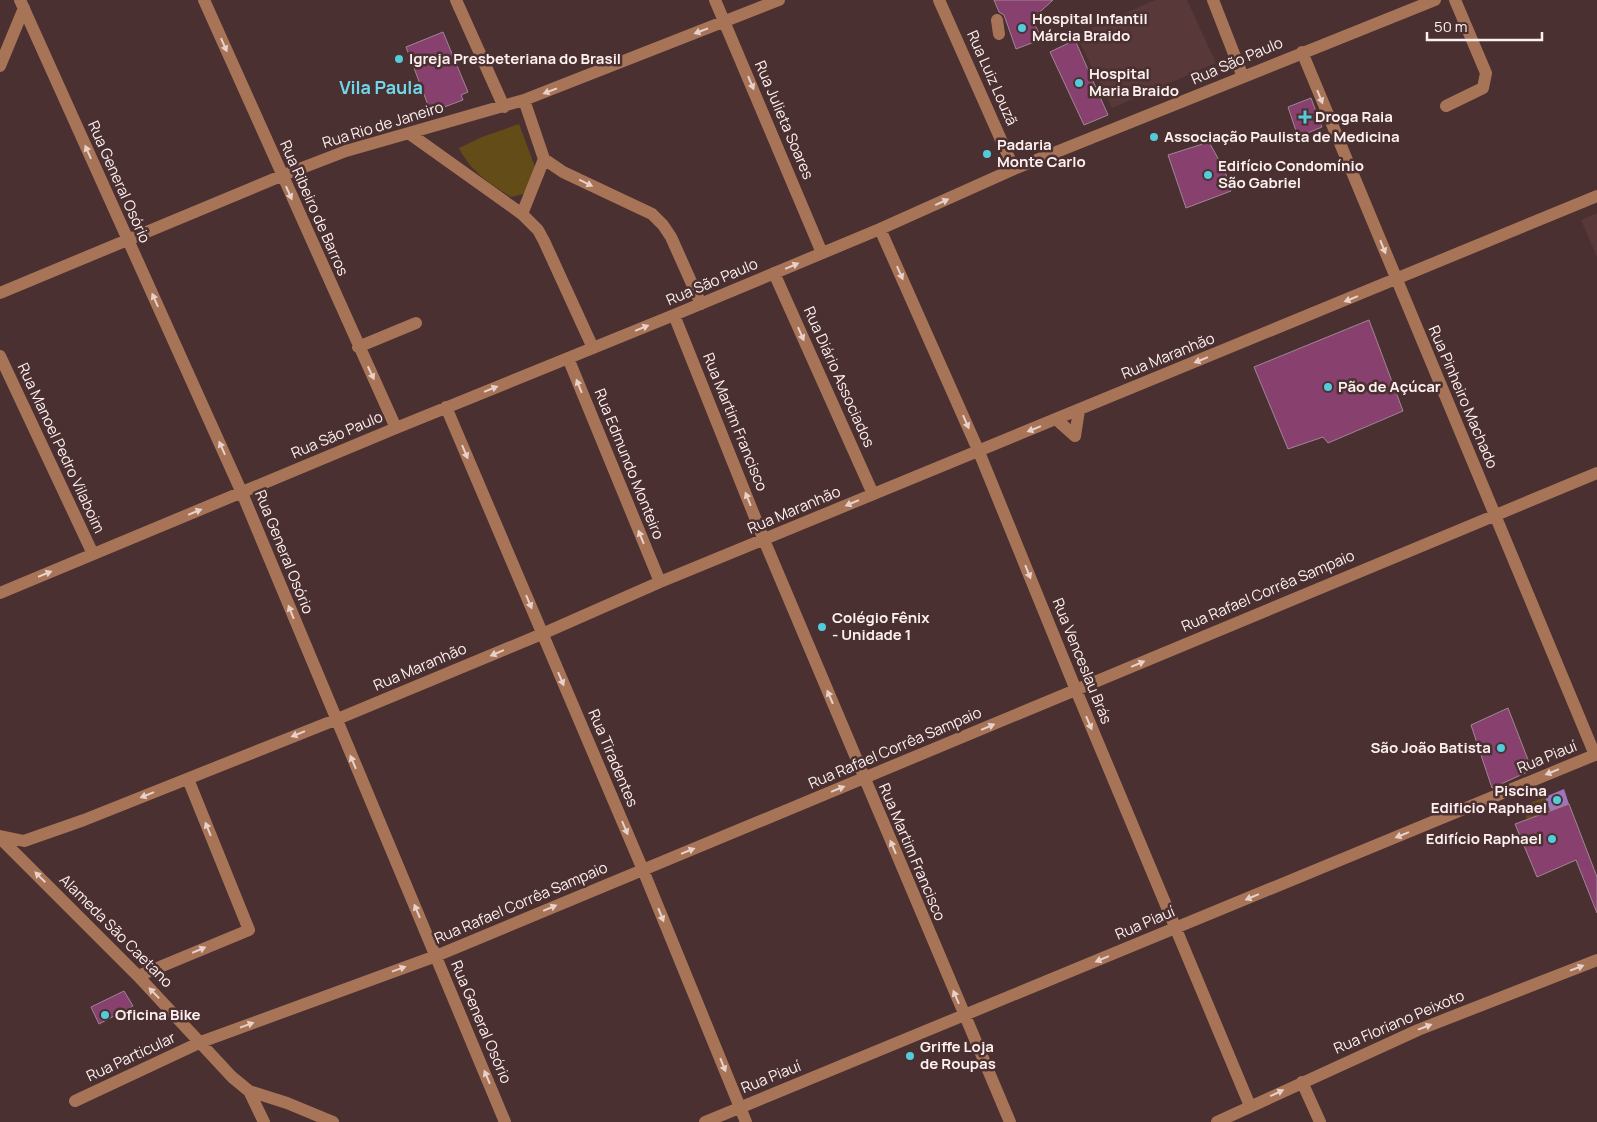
<svg xmlns="http://www.w3.org/2000/svg" width="1597" height="1122" font-family="Manrope,sans-serif">
<rect width="100%" height="100%" fill="#4a3031"/>
<path fill="#583839" d="M 1155,0 L 1187,0 L 1216,63 L 1112,108 L 1076,35 Z
M 1597,213 L 1597,257 L 1581,220 Z"/>
<path fill="#634c18" d="M 519,124 L 535,167 L 524,194 L 511,197 C 489,183 471,172 459,148 L 482,137 Z
M 1545,797 L 1550,811 L 1527,819 L 1522,806 Z"/>
<path fill="#9e75bb" d="M 1564,789 L 1569,804 L 1550,811 L 1545,797 Z"/>
<path fill="#88416e" stroke="#a08695" d="M 994,0 L 1053,0 L 1032,19 L 1042,39 L 1016,49 L 1004,15 L 999,12 Z
M 443,32 L 468,92 L 461,95 L 463,100 L 436,110 L 428,105 L 406,47 Z
M 1075,40 L 1108,115 L 1084,125 L 1050,52 Z
M 1311,98 L 1322,127 L 1298,137 L 1288,107 Z
M 1209,142 L 1225,171 L 1231,191 L 1186,208 L 1168,155 Z
M 1369,320 L 1403,411 L 1328,443 L 1323,437 L 1288,449 L 1254,367 Z
M 1508,708 L 1532,770 L 1492,788 L 1471,725 Z
M 1569,804 L 1597,877 L 1597,913 L 1576,860 L 1537,877 L 1515,824 Z
M 124,991 L 133,1006 L 99,1024 L 91,1007 Z"/>
<g fill="none" stroke-linecap="round" stroke-linejoin="round">
<path stroke="#a87457" stroke-width="12" d="M 20,0 L 242,493 L 505,1122
M 204,0 L 396,428
M 456,0 L 504,107
M 715,0 L 822,253
M 939,0 L 1014,169
M 1213,0 L 1243,77
M 997,20 L 999,34
M 1302,52 L 1595,755
M 0,66 L 24,8
M 524,100 L 544,159 L 563,172 L 652,214 L 663,225 L 671,237 L 701,304
M 1446,106 L 1483,88 L 1486,73 L 1455,0
M 410,134 L 522,214 L 538,230 L 544,241 L 593,348
M 522,214 L 544,159
M 880,229 L 979,452 L 1076,690 L 1250,1106
M 774,273 L 873,494
M 0,293 L 281,176 L 346,151 L 524,100 L 779,0
M 674,315 L 764,540 L 1010,1122
M 358,347 L 416,323
M 0,356 L 93,554
M 568,358 L 660,582
M 446,407 L 643,870 L 746,1122
M 1057,420 L 1075,436 L 1079,410
M 0,593 L 396,428 L 674,315 L 880,229 L 1014,169 L 1435,0
M 0,836 L 24,841 L 84,820 L 335,720 L 542,634 L 660,582 L 1597,196
M 0,838 L 138,976 L 232,1077 L 249,1091 L 287,1103 L 333,1122
M 138,976 L 249,930 L 188,779
M 1302,1082 L 1320,1122
M 249,1091 L 264,1122
M 75,1101 L 201,1042 L 436,956 L 1597,473
M 705,1122 L 1597,754
M 1217,1122 L 1418,1030 L 1597,960"/>
</g>
<defs><path id="oneway-solid" d="M-6-.8H1V-3.2L6.5 0L1 3.2V.8H-6Z" transform="scale(1.25)"/></defs>
<g fill="#e8d1ca">
<use href="#oneway-solid" transform="translate(701 31) rotate(159)"/>
<use href="#oneway-solid" transform="translate(224 45) rotate(66)"/>
<use href="#oneway-solid" transform="translate(751 83) rotate(67)"/>
<use href="#oneway-solid" transform="translate(550 91) rotate(159)"/>
<use href="#oneway-solid" transform="translate(1320 97) rotate(68)"/>
<use href="#oneway-solid" transform="translate(88 152) rotate(-114)"/>
<use href="#oneway-solid" transform="translate(586 183) rotate(26)"/>
<use href="#oneway-solid" transform="translate(289 193) rotate(66)"/>
<use href="#oneway-solid" transform="translate(942 202) rotate(-24)"/>
<use href="#oneway-solid" transform="translate(1383 247) rotate(68)"/>
<use href="#oneway-solid" transform="translate(792 266) rotate(-23)"/>
<use href="#oneway-solid" transform="translate(900 273) rotate(66)"/>
<use href="#oneway-solid" transform="translate(1351 299) rotate(158)"/>
<use href="#oneway-solid" transform="translate(155 300) rotate(-114)"/>
<use href="#oneway-solid" transform="translate(642 328) rotate(-22)"/>
<use href="#oneway-solid" transform="translate(801 334) rotate(66)"/>
<use href="#oneway-solid" transform="translate(1201 360) rotate(158)"/>
<use href="#oneway-solid" transform="translate(371 373) rotate(65)"/>
<use href="#oneway-solid" transform="translate(579 386) rotate(-112)"/>
<use href="#oneway-solid" transform="translate(491 389) rotate(-22)"/>
<use href="#oneway-solid" transform="translate(966 422) rotate(66)"/>
<use href="#oneway-solid" transform="translate(1034 429) rotate(158)"/>
<use href="#oneway-solid" transform="translate(222 448) rotate(-114)"/>
<use href="#oneway-solid" transform="translate(465 452) rotate(67)"/>
<use href="#oneway-solid" transform="translate(748 499) rotate(-112)"/>
<use href="#oneway-solid" transform="translate(852 503) rotate(157)"/>
<use href="#oneway-solid" transform="translate(195 512) rotate(-22)"/>
<use href="#oneway-solid" transform="translate(641 537) rotate(-112)"/>
<use href="#oneway-solid" transform="translate(1028 572) rotate(68)"/>
<use href="#oneway-solid" transform="translate(45 574) rotate(-22)"/>
<use href="#oneway-solid" transform="translate(529 602) rotate(67)"/>
<use href="#oneway-solid" transform="translate(291 612) rotate(-112)"/>
<use href="#oneway-solid" transform="translate(497 653) rotate(157)"/>
<use href="#oneway-solid" transform="translate(1138 664) rotate(-23)"/>
<use href="#oneway-solid" transform="translate(561 679) rotate(67)"/>
<use href="#oneway-solid" transform="translate(830 697) rotate(-113)"/>
<use href="#oneway-solid" transform="translate(1089 723) rotate(67)"/>
<use href="#oneway-solid" transform="translate(988 727) rotate(-23)"/>
<use href="#oneway-solid" transform="translate(298 734) rotate(158)"/>
<use href="#oneway-solid" transform="translate(353 762) rotate(-113)"/>
<use href="#oneway-solid" transform="translate(1552 772) rotate(158)"/>
<use href="#oneway-solid" transform="translate(838 789) rotate(-22)"/>
<use href="#oneway-solid" transform="translate(147 795) rotate(158)"/>
<use href="#oneway-solid" transform="translate(625 828) rotate(67)"/>
<use href="#oneway-solid" transform="translate(208 829) rotate(-112)"/>
<use href="#oneway-solid" transform="translate(1402 835) rotate(158)"/>
<use href="#oneway-solid" transform="translate(893 847) rotate(-113)"/>
<use href="#oneway-solid" transform="translate(688 851) rotate(-22)"/>
<use href="#oneway-solid" transform="translate(40 877) rotate(-135)"/>
<use href="#oneway-solid" transform="translate(1252 897) rotate(157)"/>
<use href="#oneway-solid" transform="translate(550 908) rotate(-23)"/>
<use href="#oneway-solid" transform="translate(417 911) rotate(-113)"/>
<use href="#oneway-solid" transform="translate(661 915) rotate(68)"/>
<use href="#oneway-solid" transform="translate(199 950) rotate(-23)"/>
<use href="#oneway-solid" transform="translate(1102 959) rotate(157)"/>
<use href="#oneway-solid" transform="translate(1577 968) rotate(-21)"/>
<use href="#oneway-solid" transform="translate(399 969) rotate(-20)"/>
<use href="#oneway-solid" transform="translate(154 993) rotate(-134)"/>
<use href="#oneway-solid" transform="translate(956 997) rotate(-113)"/>
<use href="#oneway-solid" transform="translate(247 1025) rotate(-20)"/>
<use href="#oneway-solid" transform="translate(1425 1027) rotate(-21)"/>
<use href="#oneway-solid" transform="translate(723 1065) rotate(68)"/>
<use href="#oneway-solid" transform="translate(487 1077) rotate(-113)"/>
<use href="#oneway-solid" transform="translate(1277 1093) rotate(-25)"/>
</g>
<g fill="#54cadd" stroke="#4a3031" stroke-width="2">
<circle cx="1022" cy="28" r="5"/>
<circle cx="399" cy="59" r="5"/>
<circle cx="1079" cy="83" r="5"/>
<path d="M1302.5 109.5h5v5h5v5h-5v5h-5v-5h-5v-5h5z"/>
<circle cx="1154" cy="137" r="5"/>
<circle cx="987" cy="154" r="5"/>
<circle cx="1208" cy="175" r="5"/>
<circle cx="1328" cy="387" r="5"/>
<circle cx="822" cy="627" r="5"/>
<circle cx="1501" cy="748" r="5"/>
<circle cx="1557" cy="800" r="5"/>
<circle cx="1552" cy="839" r="5"/>
<circle cx="105" cy="1015" r="5"/>
<circle cx="910" cy="1056" r="5"/>
</g>
<g text-anchor="middle" stroke-width="5" stroke-linejoin="round" paint-order="stroke">
<g font-size="15" font-weight="bold" fill="#fef0f0" stroke="#4a3031" text-anchor="start">
<text x="1032" y="24">Hospital Infantil<tspan x="1032" dy="17">Márcia Braido</tspan></text>
<text x="409" y="64">Igreja Presbeteriana do Brasil</text>
<text x="1089" y="79">Hospital<tspan x="1089" dy="17">Maria Braido</tspan></text>
<text x="1315" y="122">Droga Raia</text>
<text x="1164" y="142">Associação Paulista de Medicina</text>
<text x="997" y="150">Padaria<tspan x="997" dy="17">Monte Carlo</tspan></text>
<text x="1218" y="171">Edifício Condomínio<tspan x="1218" dy="17">São Gabriel</tspan></text>
<text x="1338" y="392">Pão de Açúcar</text>
<text x="832" y="623">Colégio Fênix<tspan x="832" dy="17">- Unidade 1</tspan></text>
<text x="1491" y="753" text-anchor="end">São João Batista</text>
<text x="1547" y="796" text-anchor="end">Piscina<tspan x="1547" dy="17">Edificio Raphael</tspan></text>
<text x="1542" y="844" text-anchor="end">Edifício Raphael</text>
<text x="115" y="1020">Oficina Bike</text>
<text x="920" y="1052">Griffe Loja<tspan x="920" dy="17">de Roupas</tspan></text>
</g>
<g font-size="15" fill="#fef0f0" stroke="#4a3031">
<text transform="translate(1237 61) rotate(-23)" y="5">Rua São Paulo</text>
<text transform="translate(992 78) rotate(66)" y="5">Rua Luiz Louzã</text>
<text transform="translate(784 120) rotate(67)" y="5">Rua Julieta Soares</text>
<text transform="translate(383 125) rotate(-17)" y="5">Rua Rio de Janeiro</text>
<text transform="translate(119 182) rotate(66)" y="5">Rua General Osório</text>
<text transform="translate(314 208) rotate(66)" y="5">Rua Ribeiro de Barros</text>
<text transform="translate(712 282) rotate(-23)" y="5">Rua São Paulo</text>
<text transform="translate(1168 356) rotate(-22)" y="5">Rua Maranhão</text>
<text transform="translate(839 377) rotate(66)" y="5">Rua Diário Associados</text>
<text transform="translate(1463 397) rotate(67)" y="5">Rua Pinheiro Machado</text>
<text transform="translate(735 422) rotate(68)" y="5">Rua Martim Francisco</text>
<text transform="translate(337 435) rotate(-23)" y="5">Rua São Paulo</text>
<text transform="translate(61 448) rotate(65)" y="5">Rua Manoel Pedro Vilaboim</text>
<text transform="translate(629 464) rotate(68)" y="5">Rua Edmundo Monteiro</text>
<text transform="translate(794 510) rotate(-23)" y="5">Rua Maranhão</text>
<text transform="translate(284 552) rotate(68)" y="5">Rua General Osório</text>
<text transform="translate(1268 591) rotate(-23)" y="5">Rua Rafael Corrêa Sampaio</text>
<text transform="translate(1082 661) rotate(68)" y="5">Rua Venceslau Brás</text>
<text transform="translate(420 667) rotate(-23)" y="5">Rua Maranhão</text>
<text transform="translate(895 748) rotate(-23)" y="5">Rua Rafael Corrêa Sampaio</text>
<text transform="translate(1547 757) rotate(-22)" y="5">Rua Piauí</text>
<text transform="translate(613 758) rotate(67)" y="5">Rua Tiradentes</text>
<text transform="translate(912 852) rotate(67)" y="5">Rua Martim Francisco</text>
<text transform="translate(521 903) rotate(-23)" y="5">Rua Rafael Corrêa Sampaio</text>
<text transform="translate(1145 923) rotate(-23)" y="5">Rua Piauí</text>
<text transform="translate(116 931) rotate(45)" y="5">Alameda São Caetano</text>
<text transform="translate(481 1022) rotate(67)" y="5">Rua General Osório</text>
<text transform="translate(1399 1022) rotate(-23)" y="5">Rua Floriano Peixoto</text>
<text transform="translate(131 1057) rotate(-25)" y="5">Rua Particular</text>
<text transform="translate(771 1077) rotate(-22)" y="5">Rua Piauí</text>
</g>
<g font-size="18" font-weight="bold" fill="#70d8ea" stroke="#4a3031">
<text x="381" y="94">Vila Paula</text>
</g>
</g>
<path d="M1427 32v8h115v-8" fill="none" stroke="#fef0f0" stroke-width="2.5"/>
<text x="1434" y="32" font-size="15" fill="#fef0f0" stroke="#4a3031" stroke-width="4" paint-order="stroke">50 m</text>
</svg>
